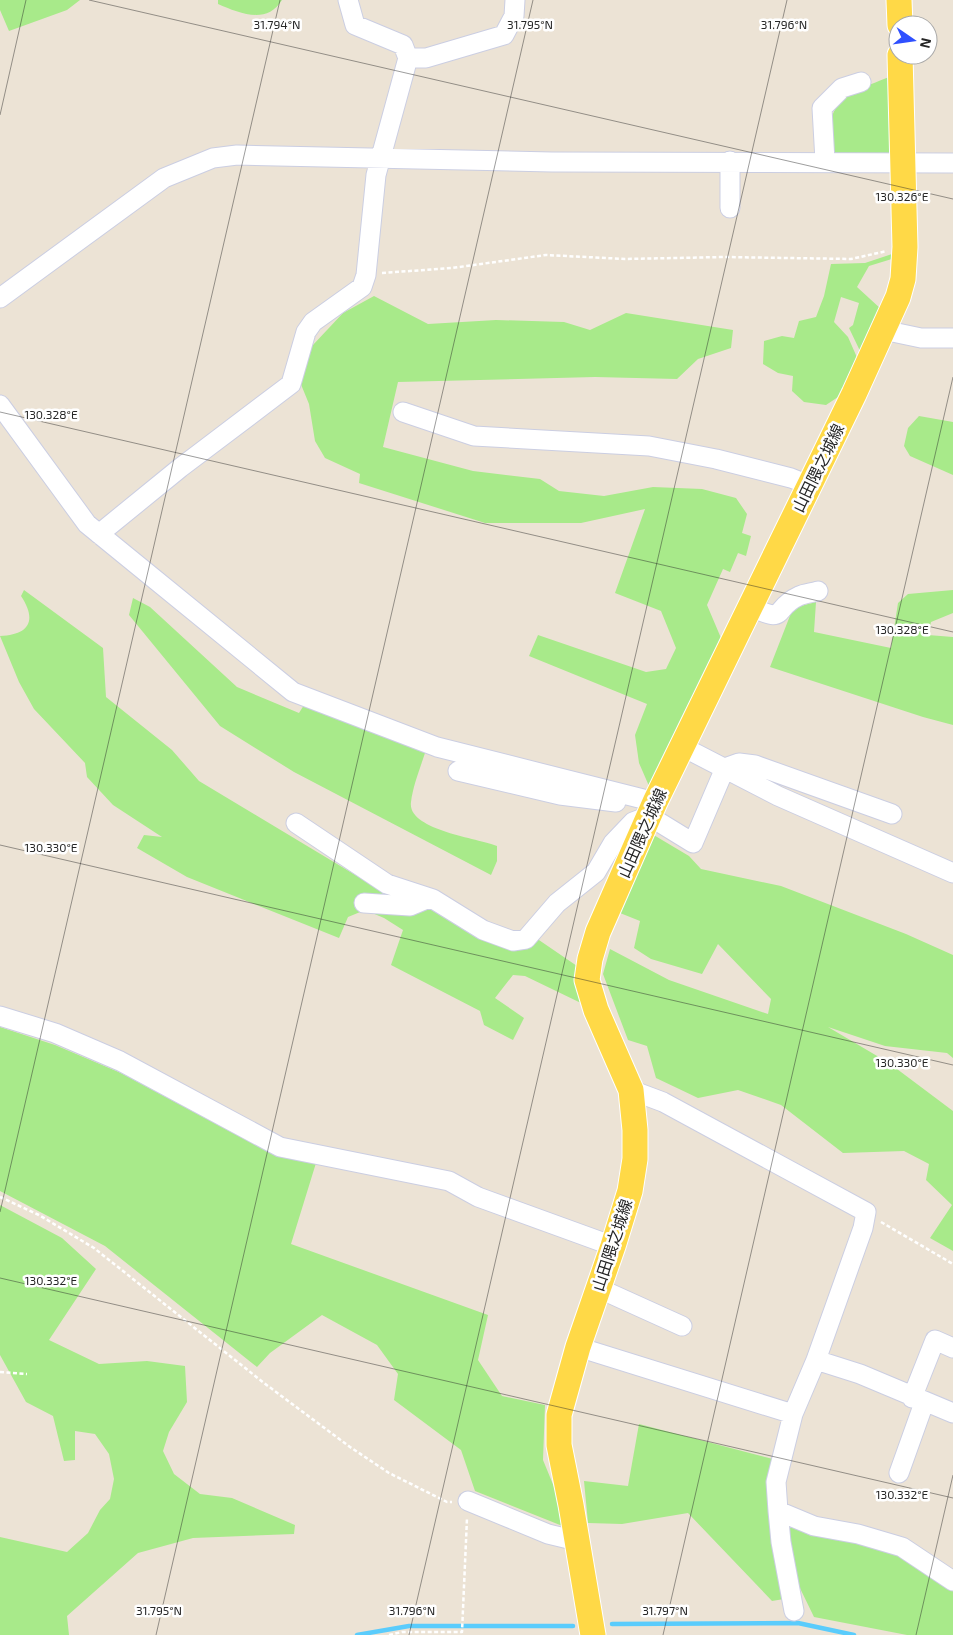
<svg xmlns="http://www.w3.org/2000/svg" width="953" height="1635" font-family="'Exo 2','Noto Sans JP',sans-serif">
<rect width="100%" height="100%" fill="#ece3d5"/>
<path fill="#a8ea8a" d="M 0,0 L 80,0 L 67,10 L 9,31 L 0,10 Z
M 218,0 L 282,0 C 267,25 239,13 218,4 Z
M 889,77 L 889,154 L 832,153 C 832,143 830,132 831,122 C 835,93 866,87 889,77 Z
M 895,253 L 895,258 L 869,266 L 857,287 L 881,309 L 861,353 L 849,328 L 853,325 L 859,303 L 841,297 L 834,322 L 848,337 L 859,362 L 844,393 L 826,405 L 804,402 L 792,391 L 793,376 L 778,373 L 763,364 L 764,341 L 782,336 L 794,338 L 799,321 L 816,317 L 824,296 L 831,264 L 865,263 Z
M 374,296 L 428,324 L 496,320 L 564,322 L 590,330 L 626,313 L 733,330 L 731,348 L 698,359 L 677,379 L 595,377 L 398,382 L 383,447 L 473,471 L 540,479 L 559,491 L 604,496 L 653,487 L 702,489 L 736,498 L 747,514 L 742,533 L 751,536 L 746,556 L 738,553 L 730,572 L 723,569 L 707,605 L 721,638 L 649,786 L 639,763 L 635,735 L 647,704 L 529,656 L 538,635 L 646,672 L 666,669 L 676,648 L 661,611 L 615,593 L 645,509 L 581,523 L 485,523 L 359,483 L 360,474 L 325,458 L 315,441 L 309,404 L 300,382 L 312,346 L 343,313 Z
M 919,416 L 953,422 L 953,475 L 910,456 L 904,446 L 908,428 Z
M 24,590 L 103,648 L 106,697 L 172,750 L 199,781 L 382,891 L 431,906 L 481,939 L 536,938 L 577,966 L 583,1004 L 525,976 L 513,975 L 495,998 L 524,1018 L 513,1040 L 484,1025 L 480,1011 L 391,965 L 403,930 L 384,918 L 365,910 L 348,917 L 339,938 L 187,877 L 137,848 L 144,835 L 162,837 L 113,805 L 87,777 L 85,763 L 34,709 L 19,682 L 0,636 C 30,635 37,620 21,596 Z
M 953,590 L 953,613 L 931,622 L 928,635 L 953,637 L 953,725 L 923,717 L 770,667 L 793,608 L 816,602 L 814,632 L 891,648 L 898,603 L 908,594 Z
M 133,598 L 150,607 L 237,687 L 299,713 L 304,705 L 426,750 C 421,766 413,785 411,802 C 407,830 477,838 497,846 L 497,861 L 491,875 L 294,772 L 220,726 L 129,615 Z
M 652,834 L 689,856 L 701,869 L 781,886 L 906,934 L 953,955 L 953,1058 L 947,1053 L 885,1046 L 828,1027 L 889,1063 L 953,1111 L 953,1251 L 930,1238 L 952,1205 L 926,1180 L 929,1164 L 904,1151 L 843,1153 L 781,1105 L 738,1090 L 698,1098 L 656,1078 L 647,1046 L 628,1040 L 603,974 L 610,949 L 669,980 L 768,1014 L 771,999 L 718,944 L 702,974 L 651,959 L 634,948 L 640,921 L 620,913 Z
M 0,1027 L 55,1045 L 121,1073 L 274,1155 L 316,1163 L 291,1244 L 488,1315 L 478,1360 L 502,1396 L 545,1405 L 543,1460 L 559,1499 L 565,1527 L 475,1491 L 461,1450 L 394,1400 L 398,1374 L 377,1345 L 322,1315 L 270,1353 L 257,1367 L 105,1246 L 0,1191 Z
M 0,1205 L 62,1238 L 96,1269 L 49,1340 L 99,1364 L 147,1361 L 185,1366 L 187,1402 L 169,1432 L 163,1451 L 174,1474 L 200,1494 L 232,1498 L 295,1525 L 294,1534 L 193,1538 L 138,1553 L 67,1616 L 69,1635 L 0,1635 L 0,1537 L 67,1552 L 88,1533 L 100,1510 L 110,1499 L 114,1479 L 109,1454 L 95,1434 L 75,1431 L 75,1460 L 64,1461 L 53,1416 L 26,1402 L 0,1355 Z
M 639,1424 L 773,1459 L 784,1599 L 772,1601 L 688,1513 L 622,1524 L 588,1523 L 584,1481 L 628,1486 Z
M 786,1521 L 809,1535 L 853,1539 L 902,1555 L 941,1585 L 953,1590 L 953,1635 L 907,1635 L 814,1617 L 797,1582 Z"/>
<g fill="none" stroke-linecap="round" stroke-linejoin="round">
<path stroke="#5accfc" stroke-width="4.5" d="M 612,1624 L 798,1623 L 854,1635
M 357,1635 L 409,1626 L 573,1626"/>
<g stroke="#cbcee2" stroke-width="21">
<path id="minor" d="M 408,58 L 426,58 L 504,35 L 514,16 L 515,0
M 730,161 L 730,208
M 825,161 L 822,108 L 842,88 L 861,82
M 0,298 L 164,178 L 213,158 L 237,155 L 552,162 L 953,163
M 883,330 L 921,338 L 953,338
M 0,405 L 87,524 L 293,692 L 437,747 L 655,802
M 403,412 L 474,436 L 649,446 L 716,459 L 791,478 L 809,485
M 99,534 L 180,468 L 291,384 L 306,332 L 313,322 L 362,287 L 366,275 L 376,175 L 408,58 L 403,45 L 355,25 L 348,0
M 749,606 C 789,625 771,609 799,596 C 805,593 812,593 818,591
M 683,747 L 778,796 L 953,873
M 458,771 L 560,795 L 616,802
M 296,823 L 387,884 L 433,899 L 483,930 L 513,941 L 526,939 L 557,903 L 596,872 L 613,843 L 633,822 L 649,816 L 693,843 L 725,768 L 739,763 L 755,765 L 892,814
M 364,903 L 410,906 L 429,898
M 0,1016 L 55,1033 L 120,1061 L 280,1147 L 449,1181 L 478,1197 L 613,1246
M 631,1090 L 663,1102 L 866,1212 L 863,1228 L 816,1360 L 793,1414 L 776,1482 L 778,1511 L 814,1526 L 858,1534 L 902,1547 L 953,1581
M 598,1288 L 682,1326
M 578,1347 L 793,1414
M 816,1360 L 860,1374 L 953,1413
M 912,1398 L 935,1340 L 953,1348
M 899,1473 L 924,1403
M 468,1501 L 548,1534 L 577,1541
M 778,1511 L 781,1542 L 794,1611"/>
</g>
<g stroke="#fff" stroke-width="27">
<path id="major" d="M 899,0 L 900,25
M 593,1635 L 571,1505 L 559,1445 L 559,1415 L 578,1347 L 613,1246 L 630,1191 L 635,1159 L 635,1130 L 631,1090 L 596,1010 L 587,980 L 590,959 L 598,932 L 655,802 L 854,394 L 898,297 L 903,279 L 905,247 L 900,55"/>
</g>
<path stroke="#fff" stroke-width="2.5" stroke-dasharray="4 2.5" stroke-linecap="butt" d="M 382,273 L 452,268 L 546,255 L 625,259 L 724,257 L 851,259 L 887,251
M 0,1197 L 39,1215 L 94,1248 L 264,1383 L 350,1447 L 389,1473 L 447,1502 L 452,1502
M 881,1222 L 953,1264
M 0,1372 L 27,1374
M 389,1635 L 402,1632 L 462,1632 L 467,1518"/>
<use href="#minor" stroke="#fff" stroke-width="19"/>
<use href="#major" stroke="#ffd947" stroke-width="25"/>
</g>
<path fill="none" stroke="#262626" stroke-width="1" stroke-opacity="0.45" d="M 89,0 L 953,199M 0,115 L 26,0M 0,412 L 953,632M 0,845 L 953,1065M 0,1212 L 280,0M 0,1278 L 953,1498M 156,1635 L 533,0M 409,1635 L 787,0M 663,1635 L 953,377M 916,1635 L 953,1475"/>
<g text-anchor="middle" stroke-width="5" stroke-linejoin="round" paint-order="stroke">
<g font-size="16" fill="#262626" stroke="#fff">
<text transform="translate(818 468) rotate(-64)" y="6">山田隈之城線</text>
<text transform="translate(642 833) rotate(-66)" y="6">山田隈之城線</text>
<text transform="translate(612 1245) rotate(-72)" y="6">山田隈之城線</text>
</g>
</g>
<g font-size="12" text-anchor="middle" fill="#262626" stroke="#fff" stroke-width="5" stroke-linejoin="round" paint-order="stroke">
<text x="277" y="29">31.794°N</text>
<text x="530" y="29">31.795°N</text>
<text x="784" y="29">31.796°N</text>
<text x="902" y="201">130.326°E</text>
<text x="51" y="419">130.328°E</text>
<text x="902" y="634">130.328°E</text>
<text x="51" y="852">130.330°E</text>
<text x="902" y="1067">130.330°E</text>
<text x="51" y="1285">130.332°E</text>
<text x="902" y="1499">130.332°E</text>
<text x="159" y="1615">31.795°N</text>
<text x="412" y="1615">31.796°N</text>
<text x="665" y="1615">31.797°N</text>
</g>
<g transform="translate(913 40) rotate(103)"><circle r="24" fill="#ffffff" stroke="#a8a8a8"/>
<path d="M0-4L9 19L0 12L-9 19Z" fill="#2f50ff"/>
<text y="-8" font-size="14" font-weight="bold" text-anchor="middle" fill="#262626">N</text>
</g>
</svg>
